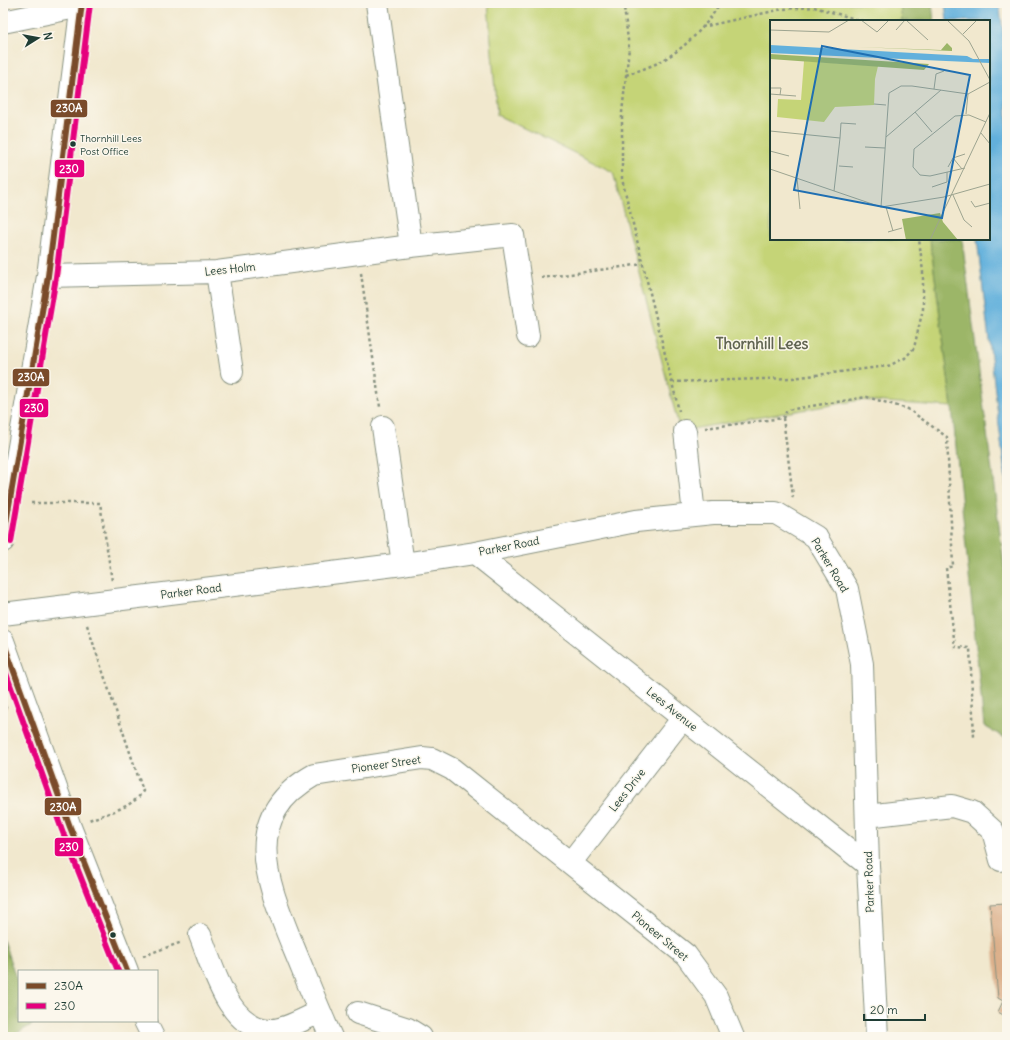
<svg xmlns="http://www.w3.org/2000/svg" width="1010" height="1040" font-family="Delius,sans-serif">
<rect width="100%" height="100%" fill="#fbf7ec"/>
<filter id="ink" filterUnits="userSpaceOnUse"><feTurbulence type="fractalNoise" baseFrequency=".025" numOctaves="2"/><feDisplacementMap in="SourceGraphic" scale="8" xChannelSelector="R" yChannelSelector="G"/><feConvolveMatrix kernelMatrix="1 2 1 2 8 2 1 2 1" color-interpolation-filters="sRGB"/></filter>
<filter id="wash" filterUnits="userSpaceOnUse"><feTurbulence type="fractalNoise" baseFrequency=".012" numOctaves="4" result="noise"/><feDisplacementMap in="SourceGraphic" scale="16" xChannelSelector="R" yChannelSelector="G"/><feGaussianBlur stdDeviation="0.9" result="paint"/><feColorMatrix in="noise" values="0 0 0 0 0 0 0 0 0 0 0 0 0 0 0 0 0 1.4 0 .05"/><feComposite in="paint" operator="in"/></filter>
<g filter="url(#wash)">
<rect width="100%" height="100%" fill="#f1e8ce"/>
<path fill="#c5d477" stroke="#728856" d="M 488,3 L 900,3 L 902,21 L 771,21 L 771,239 L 930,239 L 952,407 L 860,400 L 680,431 L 613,172 L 497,115 Z"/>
<path fill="#9cb668" stroke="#5e7a4e" d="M 900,3 L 932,3 L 934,21 L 902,21 Z
M 930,239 L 962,239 L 1007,588 L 1007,739 L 984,726 L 952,407 Z
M 3,940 L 19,987 L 19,1021 L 30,1021 L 32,1025 L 10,1037 L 3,1037 Z"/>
<path fill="#62b0dc" stroke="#407688" d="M 945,3 L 999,3 L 1007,58 L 1007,492 L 977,239 L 989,239 L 989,21 L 947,21 Z"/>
<g id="blocks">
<path fill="#dcb08b" d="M 3,701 L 7,708 L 3,710 Z
M 1007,903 L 1007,1017 L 998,1012 L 1003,1001 L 998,998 L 990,904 Z"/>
</g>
</g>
<g filter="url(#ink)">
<use href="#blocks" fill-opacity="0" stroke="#889281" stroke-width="1"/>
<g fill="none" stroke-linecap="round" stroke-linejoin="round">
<g stroke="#889281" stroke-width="24">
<path id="minor" d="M 3,22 L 81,6
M 411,246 L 513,235 L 528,336
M 217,272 L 232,372
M 48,276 L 217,272 L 411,246 L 377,3
M 383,427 L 403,564
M 685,431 L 694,515
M 3,541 L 48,276 L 82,3
M 475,553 L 868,865
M 3,614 L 403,564 L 475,553 L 636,521 L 713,513 L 776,513 L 816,537 L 847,589 L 862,664 L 868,865 L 877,1037
M 3,641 L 70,827 L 127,971
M 867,816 L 952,806 L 972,812 L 993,831 L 1001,860
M 571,862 L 683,718
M 200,935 C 213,967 228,1030 271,1030 C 284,1031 307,1017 320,1012
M 358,1013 L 408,1029 L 421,1037
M 145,1021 L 153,1037
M 331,1037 C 317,1006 305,975 292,944 C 267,881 239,817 314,775 L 422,758 L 432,759 L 452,769 L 686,955 L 716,996 L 733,1037"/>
</g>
<path stroke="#889281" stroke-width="2.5" stroke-dasharray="3 3" stroke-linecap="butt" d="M 652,3 L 624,7 L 629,48 L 622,113 L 622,179 L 679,411
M 702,27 L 783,9 L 814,7 L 862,21
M 626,75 C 635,72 644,69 653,65 C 679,54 706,28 720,3
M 361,273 L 380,407
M 541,278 L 643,264
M 672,382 L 792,378 L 888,366 L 905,358 L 914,348 L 923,309 L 923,272 L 919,239
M 783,418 L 793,496 L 792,498
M 705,428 L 783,418 L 787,410 L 867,397 L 908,409 L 947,437 L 953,566 L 946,568 L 955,647 L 970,648 L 974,737
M 31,503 L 100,503 L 112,581
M 87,625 L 143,791 C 133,808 107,813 89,820
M 143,956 L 182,942"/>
<use href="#minor" stroke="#fff" stroke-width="22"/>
<g stroke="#fbf7ec" stroke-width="9">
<path id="bus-1" d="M 3,541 L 48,276 L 82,3
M 3,641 L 70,827 L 127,971"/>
</g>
<g stroke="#fbf7ec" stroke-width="9">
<path id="bus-2" d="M 11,542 L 56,277 L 90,4
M 3,665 L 62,830 L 118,971"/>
</g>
<use href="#bus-1" stroke="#7a4b2a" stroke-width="6"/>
<use href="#bus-2" stroke="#e5007d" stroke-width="6"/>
</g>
</g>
<g fill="#1f3d34" stroke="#fbf7ec" stroke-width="1.5">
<circle cx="73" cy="144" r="3.5"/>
<circle cx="113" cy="935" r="3.5"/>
</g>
<g text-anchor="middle" stroke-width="3" stroke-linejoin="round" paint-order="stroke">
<g font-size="10" fill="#1f3d34" stroke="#fbf7ec" text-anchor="start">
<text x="80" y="142">Thornhill Lees<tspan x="80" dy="13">Post Office</tspan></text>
</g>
<g font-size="11" fill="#1f3d34" stroke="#fbf7ec">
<text transform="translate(230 269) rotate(-6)" y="4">Lees Holm</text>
<text transform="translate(509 546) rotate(-11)" y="4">Parker Road</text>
<text transform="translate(830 565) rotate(59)" y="4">Parker Road</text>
<text transform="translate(191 591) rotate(-7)" y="4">Parker Road</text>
<text transform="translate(672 709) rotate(39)" y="4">Lees Avenue</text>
<text transform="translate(386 764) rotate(-8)" y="4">Pioneer Street</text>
<text transform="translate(627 790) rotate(-52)" y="4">Lees Drive</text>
<text transform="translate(869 882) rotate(-92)" y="4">Parker Road</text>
<text transform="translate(660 936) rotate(40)" y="4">Pioneer Street</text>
</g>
<g font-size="15" font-weight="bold" fill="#616552" stroke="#fbf7ec">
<text x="762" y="349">Thornhill Lees</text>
</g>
</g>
<g transform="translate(770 20)">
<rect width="220" height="220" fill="#f1e8ce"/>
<path d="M 34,41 L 108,46 L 105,59 L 104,85 L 65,87 L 54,102 L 7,97 L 8,79 L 31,80 Z" fill="#c5d477"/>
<path d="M 177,23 L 182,28 L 182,31 L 88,27 L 171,30 ZM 0,34 L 159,44 L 154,50 L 0,39 ZM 170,193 L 173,202 L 188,220 L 136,220 L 132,199 Z" fill="#9cb668"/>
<path d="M 0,25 L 197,36 L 203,39 L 220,39 L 220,43 L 0,33 Z" fill="#62b0dc"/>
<path fill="none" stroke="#9da490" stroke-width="1" d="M 91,0 L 107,12 L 119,0M 136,0 L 158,20M 177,0 L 199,21 L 220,60M 0,10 L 59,12 L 79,0M 126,10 L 135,0M 193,14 L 207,0M 0,68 L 11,68 L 10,75M 164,69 L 166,54 L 174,51M 0,74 L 26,76M 104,84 L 116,85M 145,92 L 162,112M 196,94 L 198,74M 0,111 L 70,118 L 64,171M 211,113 L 220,124M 116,117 L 171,70M 70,118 L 71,103 L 86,104M 95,127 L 115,128M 0,131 L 19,136M 183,138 L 192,149M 69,146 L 83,147M 178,147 L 183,138 L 195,134M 195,148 L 160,156 L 150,155 L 143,147 L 144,129 L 185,96 L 199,95 L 216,102M 0,149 L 111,187 L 174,177 L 220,164M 27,158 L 30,189M 162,167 L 177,162 L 177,152M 183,175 L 194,200 L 202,207M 201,181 L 205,187 L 220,183M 111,187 L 119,73 L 131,66 L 142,66 L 198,74 L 220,62M 116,187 L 123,211M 118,212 L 132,208M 160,220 L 220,93"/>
<path fill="#1f6fb2" fill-opacity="0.15" stroke="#1f6fb2" stroke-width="2" d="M 52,26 L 200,55 L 172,198 L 24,170 Z"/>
<rect width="220" height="220" fill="none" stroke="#1f3d34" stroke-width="2"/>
</g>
<g stroke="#fbf7ec" stroke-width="1.5">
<rect x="50" y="99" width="38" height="19" rx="4" fill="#7a4b2a"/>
<rect x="54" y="159" width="31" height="19" rx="4" fill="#e5007d"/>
<rect x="12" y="368" width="38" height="19" rx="4" fill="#7a4b2a"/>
<rect x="19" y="398" width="30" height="20" rx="4" fill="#e5007d"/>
<rect x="44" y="797" width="38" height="19" rx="4" fill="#7a4b2a"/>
<rect x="54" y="837" width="30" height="20" rx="4" fill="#e5007d"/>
</g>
<g font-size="11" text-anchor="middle" font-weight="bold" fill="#fff">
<text x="69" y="112">230A</text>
<text x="69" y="173">230</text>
<text x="31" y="381">230A</text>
<text x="34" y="412">230</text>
<text x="63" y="811">230A</text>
<text x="69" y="851">230</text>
</g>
<rect width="1010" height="1040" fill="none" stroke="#fbf7ec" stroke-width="16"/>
<rect x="18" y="970" width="140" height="52" fill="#fbf7ec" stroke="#a3ada2"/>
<rect x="26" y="983" width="20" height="6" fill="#7a4b2a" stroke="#a3ada2"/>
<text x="54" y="990" font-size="12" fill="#1f3d34">230A</text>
<rect x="26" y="1003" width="20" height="6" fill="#e5007d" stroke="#a3ada2"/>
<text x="54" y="1010" font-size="12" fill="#1f3d34">230</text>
<g transform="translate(38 38) rotate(79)" stroke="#fbf7ec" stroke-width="3" paint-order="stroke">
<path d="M0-3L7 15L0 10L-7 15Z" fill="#1f3d34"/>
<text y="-6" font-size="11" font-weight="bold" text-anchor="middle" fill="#1f3d34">N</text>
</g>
<path d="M864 1014v6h61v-6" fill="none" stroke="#1f3d34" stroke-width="2"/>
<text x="870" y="1014" font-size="12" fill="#1f3d34" stroke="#fbf7ec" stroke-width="3" paint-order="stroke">20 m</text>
</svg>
